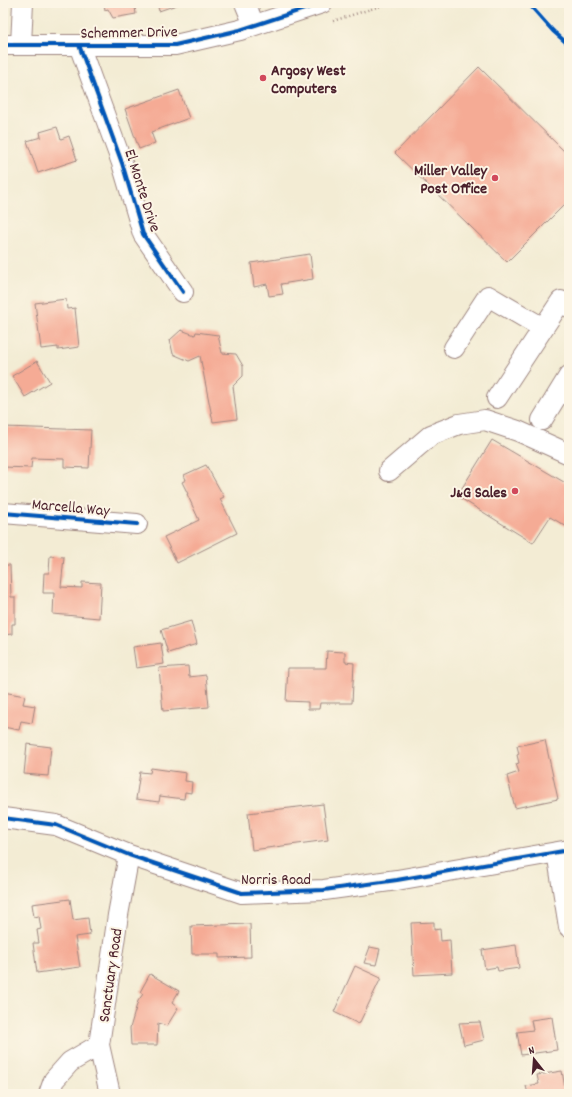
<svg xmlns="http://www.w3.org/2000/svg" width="572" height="1097" font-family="Dekko,sans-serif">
<rect width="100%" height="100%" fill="#fcf5e5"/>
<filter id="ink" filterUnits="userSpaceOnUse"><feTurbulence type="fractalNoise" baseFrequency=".025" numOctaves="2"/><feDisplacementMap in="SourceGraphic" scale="8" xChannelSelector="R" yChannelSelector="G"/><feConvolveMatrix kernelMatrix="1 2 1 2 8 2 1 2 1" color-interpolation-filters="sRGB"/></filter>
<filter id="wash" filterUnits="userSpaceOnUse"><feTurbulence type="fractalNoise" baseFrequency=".012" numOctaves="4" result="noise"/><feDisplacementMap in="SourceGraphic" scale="16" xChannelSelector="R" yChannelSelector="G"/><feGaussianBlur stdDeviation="0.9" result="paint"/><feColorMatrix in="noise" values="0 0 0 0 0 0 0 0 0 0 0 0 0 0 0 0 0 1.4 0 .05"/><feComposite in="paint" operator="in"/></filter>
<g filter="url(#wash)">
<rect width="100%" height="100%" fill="#f3ecd4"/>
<g id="blocks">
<path fill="#f5ab95" d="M 104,3 L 147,3 L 135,7 L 136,14 L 113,18 L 108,9 L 105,10 Z
M 157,3 L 182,3 L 159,11 Z
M 479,67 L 569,156 L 569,200 L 507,262 L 395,153 Z
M 179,90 L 189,118 L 151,132 L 155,143 L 139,149 L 125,109 Z
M 57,127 L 61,139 L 69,136 L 77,160 L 38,173 L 27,141 L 41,137 L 40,132 Z
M 310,254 L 313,279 L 281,284 L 283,294 L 269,296 L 267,284 L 254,287 L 251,263 Z
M 66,299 L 67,309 L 75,308 L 79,347 L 58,350 L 58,347 L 41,349 L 35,303 Z
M 181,330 L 195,335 L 196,332 L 218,335 L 222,353 L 236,354 L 243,366 L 243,376 L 233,386 L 237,419 L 213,422 L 200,356 L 189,361 L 173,354 L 170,340 Z
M 37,361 L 50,382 L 25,397 L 12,376 Z
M 5,427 L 91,430 L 89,468 L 64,467 L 64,459 L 32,458 L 31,468 L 3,467 Z
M 492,440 L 569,485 L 569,528 L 550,517 L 533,543 L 457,496 Z
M 206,465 L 224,497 L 220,499 L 237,533 L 177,563 L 164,537 L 199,520 L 187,494 L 188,494 L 182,482 L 186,480 L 184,475 Z
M 50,556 L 64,557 L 61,587 L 82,588 L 82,582 L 101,583 L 99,618 L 53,614 L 54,593 L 43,593 L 44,573 L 49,573 Z
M 3,565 L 10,565 L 11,597 L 15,597 L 15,624 L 12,624 L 12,634 L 3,635 Z
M 191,621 L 197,644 L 168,653 L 161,630 Z
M 161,643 L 164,664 L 136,668 L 133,647 Z
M 327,651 L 345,652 L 345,662 L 354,663 L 352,703 L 320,703 L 319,709 L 308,709 L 308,702 L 286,701 L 288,668 L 326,668 Z
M 188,666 L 189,677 L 206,675 L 209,707 L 163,711 L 159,668 Z
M 3,692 L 25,696 L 23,704 L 35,706 L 32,723 L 21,721 L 19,730 L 3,727 Z
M 545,740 L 558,799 L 515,808 L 507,776 L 519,772 L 516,764 L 519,763 L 517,755 L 519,754 L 517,746 Z
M 27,744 L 51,747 L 48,776 L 24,774 Z
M 151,768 L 186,773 L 185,781 L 192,782 L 191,793 L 185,792 L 184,799 L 160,796 L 159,802 L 136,799 L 140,772 L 150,773 Z
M 323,804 L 328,840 L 252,850 L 248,813 Z
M 70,899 L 73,920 L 88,918 L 90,935 L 75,937 L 80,967 L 37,973 L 33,943 L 39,943 L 37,930 L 41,929 L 39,916 L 34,917 L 32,904 Z
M 434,922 L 434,930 L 440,929 L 441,941 L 450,940 L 452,973 L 414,975 L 411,923 Z
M 250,924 L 251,957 L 219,958 L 219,954 L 192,954 L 191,926 Z
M 516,945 L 519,968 L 498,971 L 497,967 L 485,969 L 482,950 Z
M 370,947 L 380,949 L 376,965 L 364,963 Z
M 355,966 L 381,978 L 359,1024 L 334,1012 Z
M 150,974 L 179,991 L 172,1003 L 178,1008 L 167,1026 L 158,1023 L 157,1045 L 131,1045 L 130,1028 L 138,1001 L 143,994 L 140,992 Z
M 552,1017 L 557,1050 L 521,1055 L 517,1032 L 533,1030 L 531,1020 Z
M 480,1022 L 484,1040 L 464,1045 L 459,1023 Z
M 562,1071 L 566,1094 L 528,1094 L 526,1086 L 539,1084 L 537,1075 Z"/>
</g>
</g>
<g filter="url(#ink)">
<use href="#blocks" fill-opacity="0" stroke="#9e8680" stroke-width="1"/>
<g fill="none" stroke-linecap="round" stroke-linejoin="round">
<g stroke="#9e8680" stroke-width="22">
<path id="minor" d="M 245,3 L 254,25
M 21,44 L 23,3
M 3,45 L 175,45 L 240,30 L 322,3
M 79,45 L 122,163 L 143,234 L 183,292
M 454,348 L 488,296 L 543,328
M 497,398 L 561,301 L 569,307
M 542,420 L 569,376
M 389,471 L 431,435 L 459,424 L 485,420 L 518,431 L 569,454
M 3,513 L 137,524
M 3,818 L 56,825 L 129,855 L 242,893 L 324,890 L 397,880 L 569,850
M 557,852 L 569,927
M 49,1094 L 54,1080 L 70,1062 L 99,1045
M 110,1094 L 99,1045 L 118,915 L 129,855"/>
</g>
<path stroke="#9e8680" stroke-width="2.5" stroke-dasharray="1 3" stroke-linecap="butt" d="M 333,21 L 390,3"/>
<use href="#minor" stroke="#fff" stroke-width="20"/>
<g stroke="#fcf5e5" stroke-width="6">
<path id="cycleway" d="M 528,3 L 553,31 L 569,45
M 3,45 L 175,45 L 240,30 L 322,3
M 79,45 L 122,163 L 143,234 L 183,292
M 3,513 L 137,524
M 3,818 L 56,825 L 129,855 L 242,893 L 324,890 L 397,880 L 569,850"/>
</g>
<use href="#cycleway" stroke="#0057b8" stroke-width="4"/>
</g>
</g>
<g fill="#d1495b" stroke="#fcf5e5" stroke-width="1.5">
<circle cx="263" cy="78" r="4"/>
<circle cx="495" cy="178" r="4"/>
<circle cx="515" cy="491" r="4"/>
</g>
<g text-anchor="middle" stroke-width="4" stroke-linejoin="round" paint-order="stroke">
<g font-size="16" fill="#4a1f2b" stroke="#fcf5e5">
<text transform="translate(129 31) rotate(-1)" y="6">Schemmer Drive</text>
<text transform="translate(144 190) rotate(72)" y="6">El Monte Drive</text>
<text transform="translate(71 506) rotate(5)" y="6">Marcella Way</text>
<text x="276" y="884">Norris Road</text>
<text transform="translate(109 975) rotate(-82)" y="6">Sanctuary Road</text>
</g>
<g font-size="16" font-weight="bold" fill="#4a1f2b" stroke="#fcf5e5" text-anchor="end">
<text x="271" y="75" text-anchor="start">Argosy West<tspan x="271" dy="18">Computers</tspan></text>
<text x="487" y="175">Miller Valley<tspan x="487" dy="18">Post Office</tspan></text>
<text x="507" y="497">J&amp;G Sales</text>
</g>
</g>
<rect width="572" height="1097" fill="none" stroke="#fcf5e5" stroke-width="16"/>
<g transform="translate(534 1059) rotate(343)" stroke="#fcf5e5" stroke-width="3" paint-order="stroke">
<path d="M0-3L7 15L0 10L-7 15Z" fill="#4a1f2b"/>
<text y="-6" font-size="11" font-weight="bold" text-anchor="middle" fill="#4a1f2b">N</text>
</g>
</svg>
